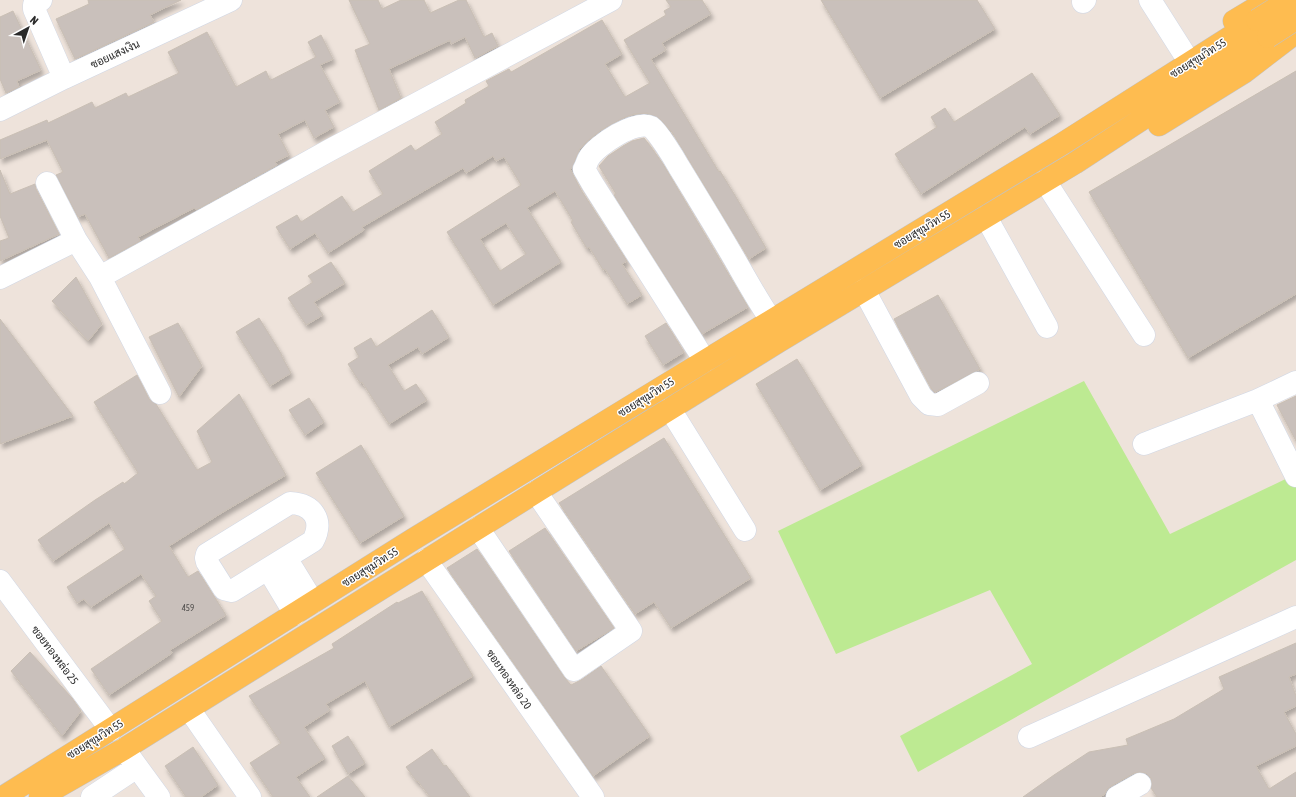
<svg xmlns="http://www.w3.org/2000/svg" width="1296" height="797" font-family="'Asap Condensed',Sarabun,sans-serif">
<defs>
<filter id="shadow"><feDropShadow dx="2.5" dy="4.5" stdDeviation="2" flood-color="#0004"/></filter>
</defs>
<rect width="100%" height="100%" fill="#eee3db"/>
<path fill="#bdea92" d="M 1084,381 L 1170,534 L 1296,474 L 1296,560 L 918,772 L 900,736 L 1032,664 L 990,590 L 836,654 L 778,531 Z"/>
<path fill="#c9c0bb" stroke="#c9bfb4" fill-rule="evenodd" filter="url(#shadow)" d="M 88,0 L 181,0 L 150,15 L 154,22 L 75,59 L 56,19 L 89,4 Z
M 349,0 L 378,0 L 382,9 L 401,0 L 424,0 L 430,13 L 459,0 L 466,0 L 484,37 L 492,33 L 498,46 L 475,58 L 465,37 L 451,44 L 450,40 L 389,69 L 401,98 L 379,110 L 355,50 L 370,44 Z
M 666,0 L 702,0 L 711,14 L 662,43 L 666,50 L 651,59 L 719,172 L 720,171 L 736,197 L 766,248 L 749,259 L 672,132 L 659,118 L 647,113 L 634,114 L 623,118 L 601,130 L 585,143 L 579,150 L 572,168 L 570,169 L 581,190 L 627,261 L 622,264 L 642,295 L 627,304 L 605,269 L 603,270 L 589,247 L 587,249 L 571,222 L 573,221 L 555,191 L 527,208 L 561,262 L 493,305 L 447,232 L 521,185 L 504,157 L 496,161 L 493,156 L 466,173 L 463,168 L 362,227 L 364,230 L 328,253 L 315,233 L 290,249 L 276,227 L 297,215 L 301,222 L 342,196 L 353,212 L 383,194 L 369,171 L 411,145 L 415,151 L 442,134 L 435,122 L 466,103 L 465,100 L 489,86 L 486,81 L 509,69 L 511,72 L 513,71 L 602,20 L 622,54 L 605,64 L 625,97 L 650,83 L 624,40 L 666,15 L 664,11 L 671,7 ZM 506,223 L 526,254 L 500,271 L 480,239 Z
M 821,0 L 977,0 L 995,29 L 880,98 Z
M 13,11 L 41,70 L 17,81 L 19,87 L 6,93 L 0,79 L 0,17 Z
M 207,32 L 236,87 L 266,71 L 270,80 L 273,79 L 316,57 L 308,42 L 321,35 L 333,59 L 320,65 L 340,102 L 325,110 L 334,127 L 314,138 L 305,120 L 278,134 L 289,155 L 275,162 L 277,165 L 196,210 L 194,208 L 138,237 L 140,241 L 109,258 L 85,214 L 78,217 L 56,175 L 63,172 L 47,140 L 0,159 L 0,140 L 47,120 L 48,123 L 92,102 L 95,108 L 126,93 L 128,97 L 179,73 L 168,52 Z
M 1296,71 L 1296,294 L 1188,358 L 1089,192 Z
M 1032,73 L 1060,115 L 1030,134 L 1025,127 L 921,194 L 895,154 L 937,127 L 931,117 L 945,108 L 954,122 Z
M 644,138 L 651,147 L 663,164 L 748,307 L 702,334 L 614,195 L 616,194 L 599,166 L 608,156 L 623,146 L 632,141 Z
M 0,170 L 10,194 L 35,184 L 36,189 L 59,234 L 0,261 L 0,241 L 9,238 L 0,216 Z
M 331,262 L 345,283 L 314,302 L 323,315 L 306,325 L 288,298 L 313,282 L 308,276 Z
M 76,277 L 102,324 L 88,341 L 52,301 Z
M 938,295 L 980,369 L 935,392 L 931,388 L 894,319 Z
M 432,310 L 449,337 L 422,354 L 418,347 L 388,365 L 404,391 L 416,384 L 427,400 L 389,424 L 362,382 L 360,383 L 348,364 L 359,357 L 354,348 L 371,338 L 376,347 Z
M 259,318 L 282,355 L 281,355 L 291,373 L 270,386 L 236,332 Z
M 0,319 L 73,416 L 0,444 Z
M 178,323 L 202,366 L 179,397 L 149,337 Z
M 666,323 L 684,352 L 663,365 L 645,336 Z
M 797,359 L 862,465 L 820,490 L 756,384 Z
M 137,375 L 149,399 L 156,404 L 197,470 L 212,462 L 197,431 L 239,394 L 286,475 L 223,512 L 169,546 L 188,577 L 198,571 L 226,615 L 170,650 L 172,653 L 109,695 L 91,669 L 162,621 L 149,601 L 156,596 L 141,574 L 91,607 L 84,599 L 77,603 L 67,587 L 125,549 L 109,523 L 53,561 L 38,540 L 95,500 L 123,482 L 124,484 L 138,473 L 94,402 Z
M 1296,396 L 1296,441 L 1277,405 Z
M 309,398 L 324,422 L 305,435 L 289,410 Z
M 664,438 L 751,578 L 671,628 L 654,602 L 635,614 L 559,503 Z
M 361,445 L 404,516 L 360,543 L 316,473 Z
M 545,528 L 614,628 L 576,651 L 509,551 Z
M 477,549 L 564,677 L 571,685 L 581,680 L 601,666 L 650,736 L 593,776 L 447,568 Z
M 422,591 L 473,676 L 389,727 L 365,681 L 326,704 L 330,710 L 304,727 L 325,758 L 296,777 L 310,797 L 273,797 L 250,763 L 281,743 L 249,696 L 334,648 L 332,644 L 397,602 L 398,603 Z
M 1296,643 L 1296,674 L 1289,677 L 1296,696 L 1296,706 L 1284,712 L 1296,734 L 1296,746 L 1256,766 L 1269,789 L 1296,772 L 1296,797 L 1157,797 L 1151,788 L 1152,784 L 1151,778 L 1146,773 L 1140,772 L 1134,773 L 1111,786 L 1106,790 L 1105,794 L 1099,797 L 1023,797 L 1054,775 L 1089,752 L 1128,745 L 1126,739 L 1174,719 L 1224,689 L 1219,677 Z
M 30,652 L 72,698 L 81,711 L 62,736 L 11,671 Z
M 348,736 L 365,763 L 348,774 L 332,746 Z
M 193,747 L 218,785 L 201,797 L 186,797 L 165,766 Z
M 432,749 L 444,766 L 446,765 L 470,797 L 430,797 L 418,781 L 417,782 L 406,767 Z
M 348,776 L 365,797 L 317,797 Z"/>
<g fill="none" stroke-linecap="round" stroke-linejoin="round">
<g stroke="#d0d7e5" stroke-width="23">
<path id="minor" d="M 41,0 L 34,5 L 34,9 L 64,78
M 1150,0 L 1183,52
M 1083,2 L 1085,0
M 0,110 L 64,78 L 231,0
M 1045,181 L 1144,335
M 47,183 L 76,240
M 986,217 L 1047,327
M 100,277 L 160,393
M 0,278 L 76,240 L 100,277 L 330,150 L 611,0
M 864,290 L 921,396 L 929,404 L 938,405 L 978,383
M 705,361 L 592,183 L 584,169 C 586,166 587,161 589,158 C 597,145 636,119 651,127 C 658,132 674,158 679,167 C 698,198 717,229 735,260 C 747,281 758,301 771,320
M 1296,382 L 1258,400 L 1296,476
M 670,409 L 745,530
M 1144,444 L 1258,400
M 290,503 C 313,504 324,520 313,541 L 232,591 L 224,589 L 207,562 L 206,558 L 207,554 Z
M 478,528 L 574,670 L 631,631 L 536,492
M 286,558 L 313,602
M 426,560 L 593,797
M 268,569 L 295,614
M 0,581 L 111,730
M 189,709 L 250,797
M 1029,737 L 1296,617
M 124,749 L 159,797
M 92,797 L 137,767
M 1117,797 L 1140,784"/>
</g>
<g stroke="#c3c3c3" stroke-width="23">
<path id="major" d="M 1234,21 L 1269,0
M 1159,125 L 1243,73 L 1290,37 C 1296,27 1295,17 1287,7
M 3,797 L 412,540 L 705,361 L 1062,144 L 1257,20
M 40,797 L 124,749 L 536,492 L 778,342 L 1075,163 L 1268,37"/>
</g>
<use href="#minor" stroke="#fff" stroke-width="22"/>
<use href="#major" stroke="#febc50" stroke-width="22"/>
<g stroke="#c3c3c3" stroke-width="23" stroke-linecap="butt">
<path id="major-bridge" d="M 1257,20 L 1289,0
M 1268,37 L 1296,19"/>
</g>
<use href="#major-bridge" stroke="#febc50" stroke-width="22"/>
</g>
<g text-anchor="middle" stroke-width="3" stroke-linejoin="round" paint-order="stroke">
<g font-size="9" fill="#52504e">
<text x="188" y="611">459</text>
</g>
<g font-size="11" fill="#2a2a2a" stroke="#fff">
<text transform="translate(115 54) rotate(-25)" y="4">ซอยแสงเงิน</text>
<text transform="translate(1198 58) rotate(-32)" y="4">ซอยสุขุมวิท 55</text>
<text transform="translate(922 229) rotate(-31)" y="4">ซอยสุขุมวิท 55</text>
<text transform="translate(646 397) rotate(-32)" y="4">ซอยสุขุมวิท 55</text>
<text transform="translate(370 567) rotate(-32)" y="4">ซอยสุขุมวิท 55</text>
<text transform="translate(55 655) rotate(53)" y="4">ซอยทองหล่อ 25</text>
<text transform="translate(509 679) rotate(55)" y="4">ซอยทองหล่อ 20</text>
<text transform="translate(95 739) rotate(-32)" y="4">ซอยสุขุมวิท 55</text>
</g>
</g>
<g transform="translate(28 28) rotate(40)" stroke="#ffffff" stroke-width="3" paint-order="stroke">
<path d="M0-3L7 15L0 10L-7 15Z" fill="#2a2a2a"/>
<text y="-6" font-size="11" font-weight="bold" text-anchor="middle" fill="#2a2a2a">N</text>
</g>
</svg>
